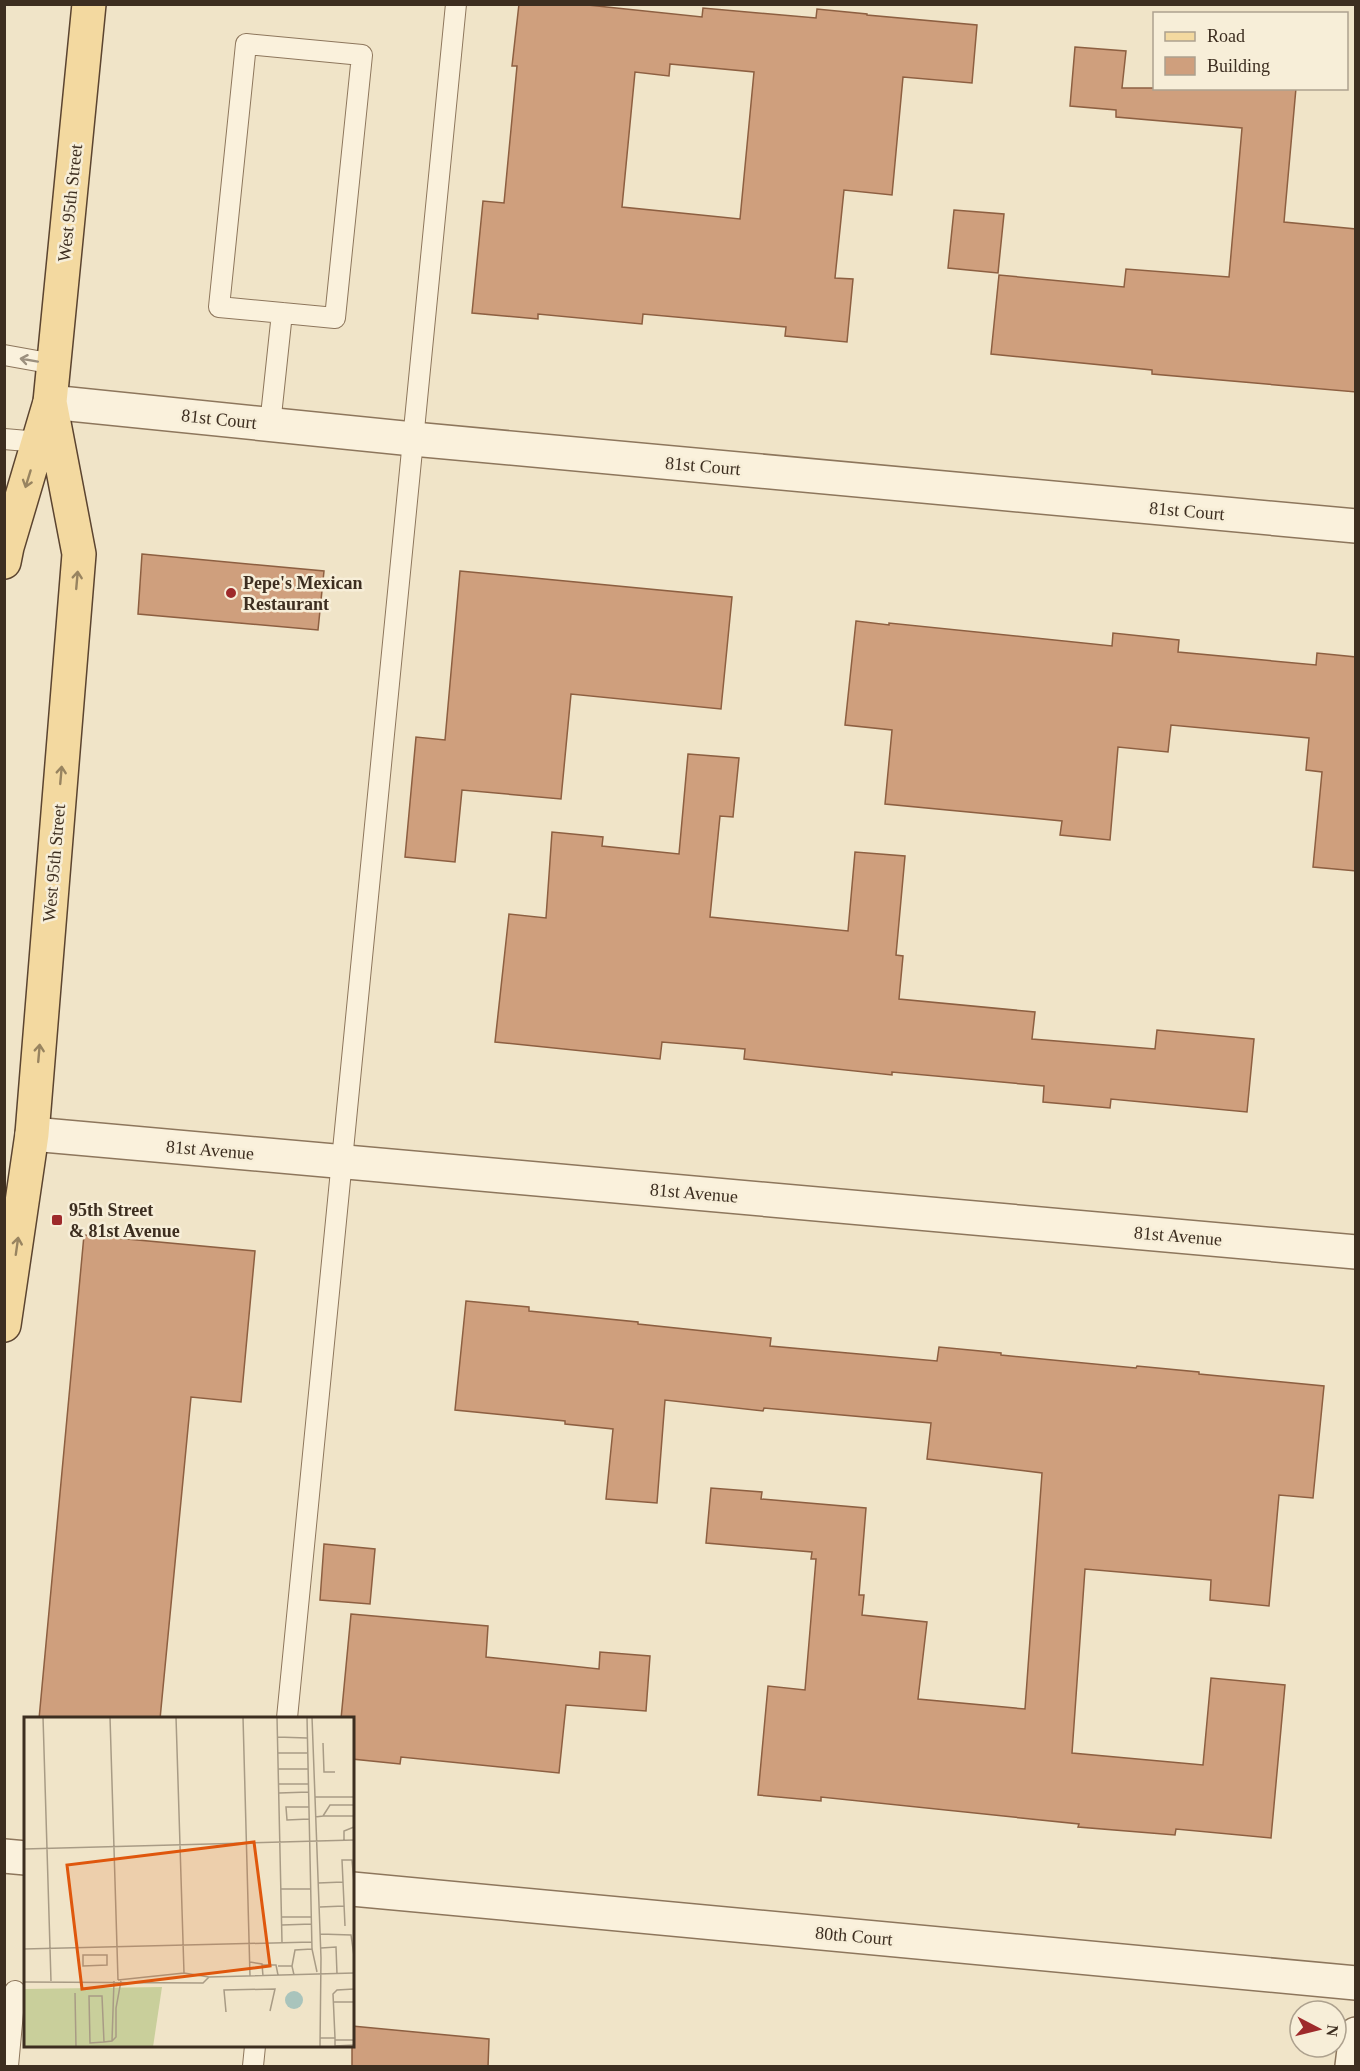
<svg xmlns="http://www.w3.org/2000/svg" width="1360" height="2071" font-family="Georgia,serif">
<rect width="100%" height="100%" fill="#f0e4c8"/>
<path fill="#cf9f7d" stroke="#8d5f41" stroke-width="1.5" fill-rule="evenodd" d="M 519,4 L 578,4 L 702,17 L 703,8 L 816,18 L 817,9 L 867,14 L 867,15 L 977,25 L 972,83 L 903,77 L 892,195 L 844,190 L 835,278 L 853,279 L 847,342 L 785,336 L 786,327 L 643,314 L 642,324 L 538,314 L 538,319 L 472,313 L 483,201 L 504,203 L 517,66 L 512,66 ZM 670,64 L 754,72 L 740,219 L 622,207 L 635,72 L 669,76 Z
M 1075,47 L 1126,51 L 1122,88 L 1296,88 L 1284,222 L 1356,229 L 1356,392 L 1152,374 L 1152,370 L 991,354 L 999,275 L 1124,287 L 1126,269 L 1229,277 L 1242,128 L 1116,117 L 1116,110 L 1070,106 Z
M 954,210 L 1004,214 L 998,273 L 948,268 Z
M 142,554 L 324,571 L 318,630 L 138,614 Z
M 460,571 L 732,597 L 721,709 L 571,694 L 561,799 L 462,790 L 455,862 L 405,857 L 416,737 L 445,740 Z
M 856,621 L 889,625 L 889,623 L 1112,646 L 1113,633 L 1179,640 L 1178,652 L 1316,665 L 1317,653 L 1356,657 L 1356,871 L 1313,867 L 1322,772 L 1306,770 L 1309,738 L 1171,725 L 1168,752 L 1118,747 L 1110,840 L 1060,835 L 1062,821 L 885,804 L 892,730 L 845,725 Z
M 688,754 L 739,758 L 733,817 L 720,816 L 710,917 L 848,931 L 855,852 L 905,856 L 896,955 L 903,956 L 899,999 L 1035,1012 L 1032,1039 L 1155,1049 L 1157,1030 L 1254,1039 L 1247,1112 L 1111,1099 L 1110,1108 L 1043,1102 L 1044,1086 L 892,1072 L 892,1075 L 744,1059 L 745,1049 L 662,1042 L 660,1059 L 495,1042 L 509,914 L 546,918 L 552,832 L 603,837 L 602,846 L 679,854 Z
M 84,1235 L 255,1251 L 241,1402 L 191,1397 L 160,1719 L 39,1719 Z
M 466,1301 L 529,1307 L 529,1311 L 638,1322 L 638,1324 L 771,1338 L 770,1346 L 937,1361 L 939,1347 L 1001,1353 L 1001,1355 L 1136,1368 L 1137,1366 L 1199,1372 L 1199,1374 L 1324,1386 L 1313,1498 L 1279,1495 L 1269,1606 L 1210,1600 L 1211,1580 L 1085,1569 L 1072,1753 L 1203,1765 L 1211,1678 L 1285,1685 L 1271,1838 L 1176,1829 L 1175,1835 L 1078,1827 L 1079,1824 L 821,1797 L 821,1801 L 758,1795 L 768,1686 L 805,1690 L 816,1559 L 811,1559 L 812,1552 L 706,1543 L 711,1488 L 762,1492 L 761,1499 L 866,1508 L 859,1595 L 864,1595 L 862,1615 L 927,1622 L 918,1699 L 1025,1709 L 1042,1473 L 927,1459 L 931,1423 L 764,1408 L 763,1411 L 665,1400 L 657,1503 L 606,1499 L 613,1429 L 565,1424 L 565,1421 L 455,1410 Z
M 324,1544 L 375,1549 L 370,1604 L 320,1600 Z
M 351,1614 L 488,1626 L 486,1657 L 599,1669 L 600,1652 L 650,1656 L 646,1711 L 566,1705 L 559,1773 L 401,1757 L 400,1764 L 352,1759 L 352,1719 L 341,1719 Z
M 352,2026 L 489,2039 L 488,2067 L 352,2067 Z"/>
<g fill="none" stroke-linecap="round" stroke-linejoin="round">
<g stroke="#8d765c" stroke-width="22">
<path id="service" d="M 246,44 L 362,55 L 335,318 L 219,307 Z
M 4,355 L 54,364
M 270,425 L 282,313
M 4,439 L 39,442
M 287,1718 L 456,4
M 8,2066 L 15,1991
M 253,2066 L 255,2046"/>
</g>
<g stroke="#8d765c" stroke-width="36">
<path id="minor" d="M 50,402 L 413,439 L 1356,526
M 32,1134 L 1356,1252
M 4,1856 L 26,1858
M 352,1889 L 1356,1983
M 1352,2066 L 1356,2034"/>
</g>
<g stroke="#5b4430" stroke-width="36">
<path id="primary" d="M 4,562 L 7,547 L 50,402 L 89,4
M 4,1325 L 32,1134 L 79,554 L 50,402"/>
</g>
<use href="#service" stroke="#faf1dc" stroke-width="20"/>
<use href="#minor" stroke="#faf1dc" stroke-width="33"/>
<use href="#primary" stroke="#f3d9a0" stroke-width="33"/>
</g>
<defs><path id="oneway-shaft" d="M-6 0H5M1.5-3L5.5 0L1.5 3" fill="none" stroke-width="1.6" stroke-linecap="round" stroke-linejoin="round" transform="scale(1.5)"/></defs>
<use stroke="#9c907e" href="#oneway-shaft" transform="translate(29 360) rotate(-170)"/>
<g stroke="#988460">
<use href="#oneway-shaft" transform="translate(28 479) rotate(107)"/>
<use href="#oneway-shaft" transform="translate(77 580) rotate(-85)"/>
<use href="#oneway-shaft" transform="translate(61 775) rotate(-85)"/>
<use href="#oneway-shaft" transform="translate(39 1053) rotate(-85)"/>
<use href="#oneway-shaft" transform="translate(17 1246) rotate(-82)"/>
</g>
<g fill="#9e2a2b" stroke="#f7eed8" stroke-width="2">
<circle cx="231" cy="593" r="6"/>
<rect x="51" y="1214" width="12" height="12" rx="3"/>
</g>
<g text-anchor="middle" stroke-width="5" stroke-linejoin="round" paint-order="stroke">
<g font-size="18" fill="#3d2e20" stroke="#f7eed8">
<text transform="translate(70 203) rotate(-84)" y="6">West 95th Street</text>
<text transform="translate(219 419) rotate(6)" y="6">81st Court</text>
<text transform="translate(703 466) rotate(5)" y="6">81st Court</text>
<text transform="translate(1187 511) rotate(5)" y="6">81st Court</text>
<text transform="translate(54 863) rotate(-85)" y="6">West 95th Street</text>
<text transform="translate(210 1150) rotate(5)" y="6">81st Avenue</text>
<text transform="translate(694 1193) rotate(5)" y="6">81st Avenue</text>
<text transform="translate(1178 1236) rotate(5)" y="6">81st Avenue</text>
<text transform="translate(854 1936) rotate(5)" y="6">80th Court</text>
</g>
<g font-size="18" font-weight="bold" fill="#3d2e20" stroke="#f7eed8" text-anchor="start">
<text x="243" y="589">Pepe's Mexican<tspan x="243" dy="21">Restaurant</tspan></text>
<text x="69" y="1216">95th Street<tspan x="69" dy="21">&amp; 81st Avenue</tspan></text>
</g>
</g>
<g transform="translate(24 1717)">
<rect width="330" height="330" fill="#f0e4c8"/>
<path d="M 138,270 L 129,330 L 0,330 L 0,272 Z" fill="#c9cf9b"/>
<path d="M261 283a9 9 0 1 1 18 0a9 9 0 1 1-18 0Z" fill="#a9c4bc"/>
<path fill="none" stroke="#a89b85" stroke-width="1.5" d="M 19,0 L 27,264M 86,0 L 94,263M 152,0 L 160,256M 219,0 L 226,259M 253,0 L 258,225M 283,0 L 288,232 L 293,255M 288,0 L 297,241 L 296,330M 253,20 L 283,21M 299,26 L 300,55 L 311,55M 254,36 L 283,36M 254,52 L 284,52M 254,67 L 284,67M 255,76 L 285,75M 291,80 L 330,80M 285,90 L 262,90 L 263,103 L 285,102M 299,99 L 330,99M 291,100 L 299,99 L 306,88 L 330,88M 320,124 L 320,114 L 330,110M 0,132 L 330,123M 294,166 L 319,165M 257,172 L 286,172M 296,190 L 320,189M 258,200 L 287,200M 258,208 L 288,207M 321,209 L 318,143 L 328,143 L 330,166M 296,217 L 327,218 L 330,239M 297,231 L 312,230 L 313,257M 0,232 L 288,225M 59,238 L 83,238 L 83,248 L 59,249 ZM 226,245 L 238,247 L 239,259M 238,248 L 252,248 L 254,258M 254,249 L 268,249 L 270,258M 268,249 L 271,233 L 288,232M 94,263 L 160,256 L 185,260 L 330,256M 0,265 L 179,266 L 185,260M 51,276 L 52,330M 310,285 L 330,285M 202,295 L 200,273 L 251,272 L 246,294M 296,321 L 311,321 L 311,330M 311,321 L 309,277 L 313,273 L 330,272M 311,323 L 330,323M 88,324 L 90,264M 80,325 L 78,279 L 65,279 L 66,326 L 80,325 L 88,324 L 92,320 L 92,291 L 97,264M 311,329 L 330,328"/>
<path fill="#df570d" fill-opacity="0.15" stroke="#df570d" stroke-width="3" d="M 230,125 L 246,249 L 58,272 L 43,148 Z"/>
<rect width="330" height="330" fill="none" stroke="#3d2e20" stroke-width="3"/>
</g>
<rect width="1360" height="2071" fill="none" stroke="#3d2e20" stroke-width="12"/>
<rect x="1153" y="12" width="195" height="78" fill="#f7eed8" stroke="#ada18e" stroke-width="1.5"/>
<rect x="1165" y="32" width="30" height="9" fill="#f3d9a0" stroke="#ada18e" stroke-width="1.5"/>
<text x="1207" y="42" font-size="18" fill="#3d2e20">Road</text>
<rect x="1165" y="57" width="30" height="18" fill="#cf9f7d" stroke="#ada18e" stroke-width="1.5"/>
<text x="1207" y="72" font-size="18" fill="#3d2e20">Building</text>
<g transform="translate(1318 2029) rotate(97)"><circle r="28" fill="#f7eed8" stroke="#ada18e" stroke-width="1.5"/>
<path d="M0-4.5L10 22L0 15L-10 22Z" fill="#9e2a2b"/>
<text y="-9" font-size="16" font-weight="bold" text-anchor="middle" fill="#3d2e20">N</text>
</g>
</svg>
